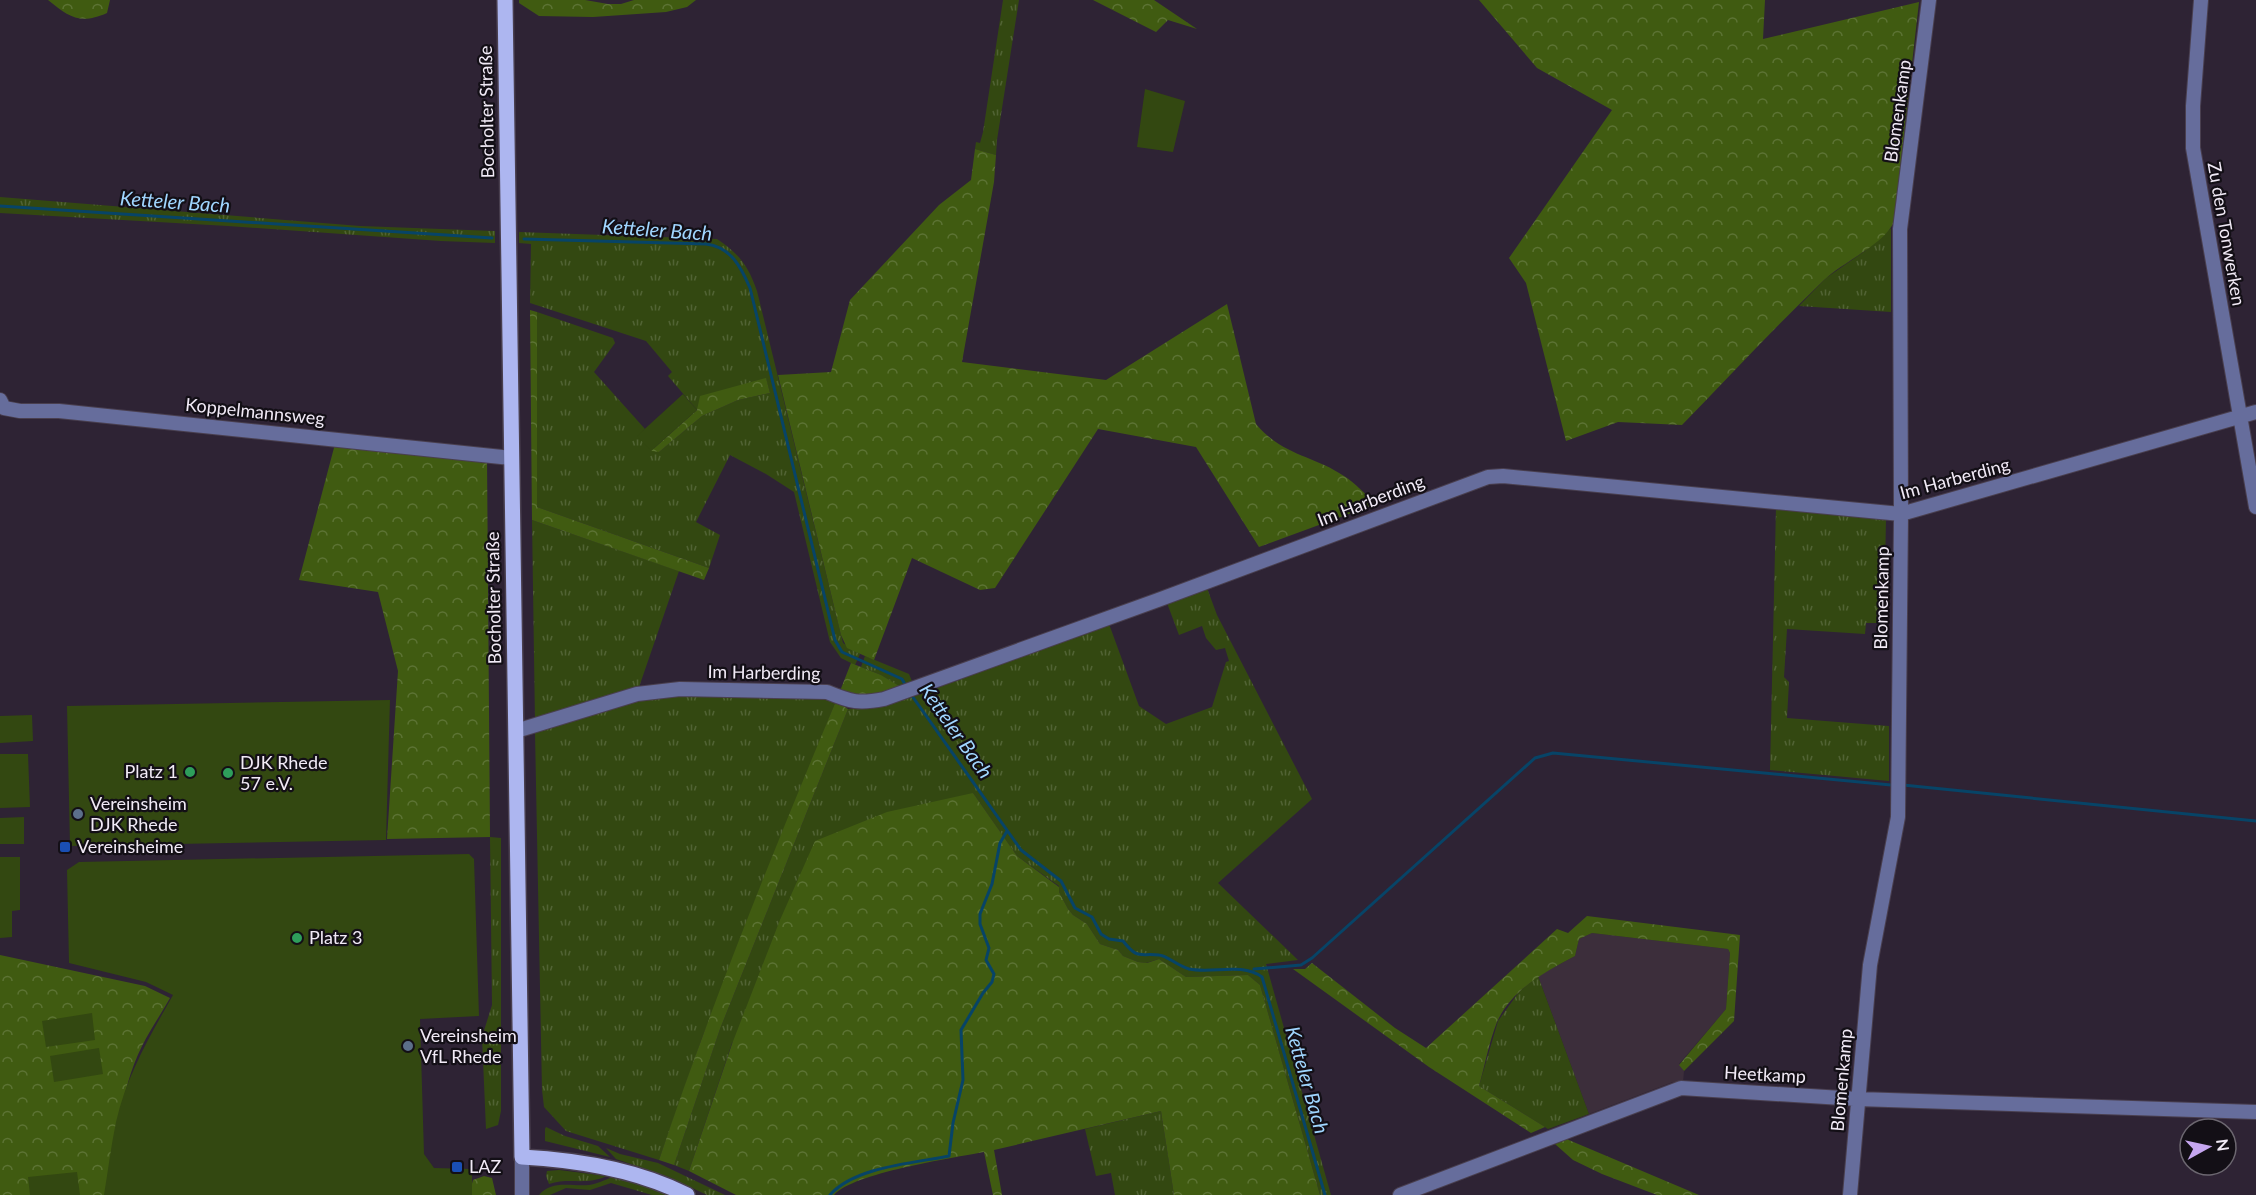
<svg xmlns="http://www.w3.org/2000/svg" width="2256" height="1195" font-family="Lato,sans-serif">
<defs>
<pattern id="grass-tufts" width="24" height="20" patternUnits="userSpaceOnUse" patternTransform="scale(1.5)"><rect width="24" height="20" fill="#334811"/><path d="M3 7l-1-3M5 7V3M7 7l1-3M15 17l-1-3M17 17v-4M19 17l1-3" fill="none" stroke="#516334"/></pattern>
<pattern id="forest-crowns" width="20" height="18" patternUnits="userSpaceOnUse" patternTransform="scale(1.5)"><rect width="20" height="18" fill="#405b11"/><path d="M2 6a3 3 0 1 1 6 0M12 15a3 3 0 1 1 6 0" fill="none" stroke="#5c7334"/></pattern>
</defs>
<rect width="100%" height="100%" fill="#2e2334"/>
<path fill="#3c2e3b" d="M 1592,933 L 1728,949 L 1730,953 L 1726,1009 L 1679,1064 L 1684,1071 L 1683,1083 L 1673,1082 L 1589,1114 L 1538,976 L 1575,956 L 1579,939 Z"/>
<path fill="url(#grass-tufts)" d="M 1003,0 L 1019,0 L 997,140 L 996,155 L 975,149 L 976,142 L 980,143 L 983,132 Z
M 0,197 L 360,226 L 495,231 L 495,243 L 441,241 L 228,226 L 0,213 Z
M 1891,228 L 1891,312 L 1799,306 L 1826,278 L 1865,251 Z
M 519,232 L 717,239 C 739,254 748,265 757,291 L 841,635 L 843,643 L 860,654 L 855,665 L 841,658 L 830,642 L 794,492 L 766,474 L 730,455 L 696,522 L 720,535 L 709,568 L 537,507 L 537,312 L 613,338 L 615,343 L 594,372 L 645,429 L 638,436 L 659,452 L 702,416 L 738,400 L 770,393 L 766,379 L 697,410 L 668,376 L 672,372 L 646,341 L 530,303 L 531,244 L 519,243 Z
M 1776,507 L 1886,518 L 1884,623 L 1866,623 L 1865,634 L 1787,629 L 1784,677 L 1789,682 L 1787,718 L 1889,726 L 1889,781 L 1770,770 Z
M 532,520 L 679,571 L 638,690 L 535,722 Z
M 1207,588 L 1217,615 L 1312,799 L 1218,883 L 1298,960 L 1266,964 L 1331,1195 L 1320,1195 L 1260,985 L 1248,975 L 1186,977 L 1159,959 L 1146,963 L 1138,962 L 1123,956 L 1118,950 L 1100,944 L 1087,924 L 1073,915 L 1068,909 L 1059,892 L 1059,886 L 1017,856 L 973,793 L 732,1043 L 689,1171 L 674,1165 L 720,1029 L 848,709 L 874,708 L 913,697 L 1109,624 L 1139,706 L 1166,724 L 1212,707 L 1226,662 L 1229,661 L 1225,648 L 1216,650 L 1206,638 L 1202,626 L 1179,635 L 1167,603 Z
M 865,656 L 909,674 L 913,684 L 901,688 L 881,675 L 861,667 Z
M 670,693 L 827,698 L 836,701 L 702,1038 L 659,1160 L 566,1131 L 544,1107 L 542,1090 L 535,732 L 615,705 Z
M 490,837 L 501,838 L 501,1111 L 498,1125 L 486,1129 L 482,1037 L 492,1005 Z
M 1538,976 L 1589,1114 L 1548,1129 L 1479,1086 L 1498,1021 L 1519,992 Z
M 1161,1111 L 1174,1195 L 1115,1195 L 1111,1173 L 1096,1176 L 1085,1129 Z
M 546,1127 L 565,1136 L 598,1146 L 610,1157 L 545,1141 L 545,1129 Z
M 606,1148 L 620,1154 L 658,1163 L 725,1195 L 707,1195 L 669,1177 L 616,1159 Z
M 559,1170 L 607,1176 C 585,1186 570,1177 549,1184 L 546,1176 L 547,1171 Z
M 612,1177 L 637,1183 L 669,1195 L 652,1195 L 611,1183 L 590,1190 L 566,1188 L 550,1195 L 539,1195 C 553,1179 571,1187 589,1185 C 597,1184 605,1180 612,1177 Z"/>
<path fill="url(#forest-crowns)" d="M 48,0 L 110,0 L 107,13 C 80,25 69,17 48,0 Z
M 519,0 L 585,0 L 608,4 L 621,4 L 634,0 L 696,0 L 687,7 L 666,12 L 593,17 L 539,16 L 519,3 Z
M 1093,0 L 1154,0 L 1197,29 L 1168,20 L 1156,32 Z
M 1479,0 L 1765,0 L 1763,39 L 1919,2 L 1894,222 C 1883,245 1843,262 1824,280 C 1775,327 1729,377 1682,425 L 1618,422 L 1566,441 L 1526,283 L 1509,258 L 1612,110 L 1537,68 Z
M 975,149 L 996,155 L 994,182 L 962,362 L 1106,380 L 1227,304 L 1256,424 C 1283,456 1313,455 1344,476 C 1355,483 1366,495 1376,504 L 1259,547 L 1196,447 L 1098,429 L 995,588 L 980,590 L 912,558 L 874,660 L 847,648 L 841,635 L 778,375 L 831,372 L 850,300 L 939,205 L 971,180 Z
M 530,310 L 537,312 L 537,507 L 709,568 L 704,580 L 532,520 Z
M 766,378 L 770,393 L 738,400 L 702,416 L 659,452 L 651,451 L 697,410 L 700,396 Z
M 335,444 L 487,458 L 490,837 L 387,839 L 398,671 L 378,592 L 299,580 Z
M 851,663 L 881,675 L 899,686 C 868,696 874,700 840,691 Z
M 836,701 L 848,709 L 720,1029 L 674,1165 L 659,1160 C 711,1005 773,852 836,701 Z
M 973,793 L 1017,856 L 1059,887 L 1059,892 L 1068,909 L 1073,915 L 1087,924 L 1100,944 L 1118,950 L 1123,956 L 1138,962 L 1147,963 L 1159,959 L 1186,977 L 1248,975 L 1260,985 L 1320,1195 L 1174,1195 L 1161,1111 L 994,1150 L 1002,1195 L 993,1195 L 984,1152 C 952,1158 853,1173 834,1195 L 736,1195 L 689,1171 L 732,1044 L 780,920 L 815,841 L 887,812 Z
M 1587,916 L 1740,935 L 1734,1021 L 1684,1071 L 1679,1065 L 1726,1009 L 1730,953 L 1728,949 L 1592,933 L 1579,939 L 1575,956 C 1545,972 1512,989 1497,1022 C 1489,1042 1485,1065 1479,1086 L 1545,1127 L 1531,1133 L 1429,1067 L 1293,969 L 1305,969 L 1312,963 L 1395,1028 L 1426,1048 L 1557,929 L 1568,933 Z
M 0,955 L 145,986 L 170,998 C 161,1014 150,1030 142,1046 C 119,1093 116,1144 111,1195 L 0,1195 Z
M 1564,1138 L 1699,1195 L 1657,1195 L 1602,1174 L 1573,1160 L 1555,1144 Z
M 484,1176 L 492,1178 L 496,1195 L 469,1195 L 473,1180 Z"/>
<path fill="#334811" d="M 1145,89 L 1185,101 L 1173,152 L 1137,147 Z
M 683,394 L 697,410 L 651,451 L 637,436 Z
M 390,700 L 386,840 L 70,846 L 67,706 Z
M 32,715 L 33,741 L 0,743 L 0,716 Z
M 0,754 L 28,754 L 30,807 L 0,808 Z
M 24,817 L 24,844 L 0,844 L 0,818 Z
M 469,854 L 474,859 L 479,1016 L 420,1019 L 424,1154 L 434,1168 L 472,1169 L 472,1195 L 104,1195 C 108,1171 111,1146 116,1122 C 127,1074 150,1036 173,995 L 146,982 L 69,963 L 67,870 L 79,862 Z
M 0,857 L 20,857 L 20,910 L 12,911 L 12,937 L 0,938 Z
M 92,1013 L 95,1040 L 46,1047 L 42,1021 Z
M 99,1048 L 103,1074 L 54,1082 L 50,1056 Z
M 77,1172 L 80,1195 L 30,1195 L 28,1177 Z"/>
<g fill="none" stroke-linecap="round" stroke-linejoin="round">
<path stroke="#074467" stroke-width="3" d="M 0,206 L 492,238
M 524,239 L 706,244 C 731,247 741,267 750,288 L 835,640 L 842,652 L 902,679 L 907,688
M 910,693 L 1021,850 L 1061,881 L 1075,908 L 1092,917 L 1101,934 L 1109,939 L 1123,941 C 1138,960 1139,953 1159,955 C 1166,955 1178,966 1189,969 C 1213,974 1241,962 1262,977 L 1325,1195
M 1903,785 L 2256,821
M 1254,969 L 1301,965 L 1312,958 L 1535,758 L 1553,753 L 1891,785
M 830,1195 C 854,1167 914,1163 949,1156 L 953,1123 L 963,1080 L 961,1030 L 983,993 L 992,982 L 994,974 L 986,960 L 989,948 L 980,924 L 980,914 L 992,884 L 1000,843 L 1007,831"/>
<g stroke="#493f4f" stroke-width="16">
<path id="minor" d="M 2201,0 L 2193,106 L 2193,148 L 2256,507
M 0,400 L 4,408 L 20,411 L 59,411 L 511,458
M 516,731 L 637,694 L 680,689 L 827,692 C 851,702 859,704 884,699 L 1158,600 L 1488,477 L 1503,476 L 1901,514 L 2256,412
M 522,1157 L 522,1195
M 1400,1195 L 1681,1088 L 1858,1099 L 2256,1112
M 1850,1195 L 1870,965 L 1898,817 L 1901,514 L 1900,229 L 1929,0"/>
</g>
<g stroke="#493f4f" stroke-width="18">
<path id="major" d="M 505,0 L 522,1157 C 578,1160 636,1169 687,1195"/>
</g>
<use href="#minor" stroke="#666d9c" stroke-width="14"/>
<use href="#major" stroke="#adb6f0" stroke-width="15"/>
</g>
<g fill="#2e9e5b" stroke="#130f16" stroke-width="2">
<circle cx="190" cy="772" r="6"/>
<circle cx="228" cy="773" r="6"/>
<circle cx="297" cy="938" r="6"/>
</g>
<g fill="#5c6f8a" stroke="#130f16" stroke-width="2">
<circle cx="78" cy="814" r="6"/>
<circle cx="408" cy="1046" r="6"/>
</g>
<g fill="#1a4fb4" stroke="#130f16" stroke-width="2">
<rect x="59" y="841" width="12" height="12" rx="3"/>
<rect x="451" y="1161" width="12" height="12" rx="3"/>
</g>
<g text-anchor="middle" stroke-width="4.5" stroke-linejoin="round" paint-order="stroke">
<g font-size="18" fill="#f1eaf6" stroke="#130f16">
<text transform="translate(1898 111) rotate(-82)" y="6">Blomenkamp</text>
<text transform="translate(487 112) rotate(-91)" y="6">Bocholter Straße</text>
<text transform="translate(2226 234) rotate(80)" y="6">Zu den Tonwerken</text>
<text transform="translate(255 412) rotate(6)" y="6">Koppelmannsweg</text>
<text transform="translate(1955 479) rotate(-15)" y="6">Im Harberding</text>
<text transform="translate(1371 501) rotate(-21)" y="6">Im Harberding</text>
<text transform="translate(494 598) rotate(-91)" y="6">Bocholter Straße</text>
<text transform="translate(1882 598) rotate(-89)" y="6">Blomenkamp</text>
<text transform="translate(764 673) rotate(1)" y="6">Im Harberding</text>
<text transform="translate(1765 1075) rotate(3)" y="6">Heetkamp</text>
<text transform="translate(1842 1080) rotate(-85)" y="6">Blomenkamp</text>
</g>
<g font-size="18" fill="#f1eaf6" stroke="#130f16" text-anchor="start">
<text x="240" y="769">DJK Rhede<tspan x="240" dy="21">57 e.V.</tspan></text>
<text x="178" y="778" text-anchor="end">Platz 1</text>
<text x="90" y="810">Vereinsheim<tspan x="90" dy="21">DJK Rhede</tspan></text>
<text x="77" y="853">Vereinsheime</text>
<text x="309" y="944">Platz 3</text>
<text x="420" y="1042">Vereinsheim<tspan x="420" dy="21">VfL Rhede</tspan></text>
<text x="469" y="1173">LAZ</text>
</g>
<g font-size="20" font-style="italic" fill="#a0d6ff" stroke="#130f16">
<text transform="translate(175 202) rotate(4)" y="7">Ketteler Bach</text>
<text transform="translate(657 230) rotate(4)" y="7">Ketteler Bach</text>
<text transform="translate(956 731) rotate(55)" y="7">Ketteler Bach</text>
<text transform="translate(1307 1080) rotate(74)" y="7">Ketteler Bach</text>
</g>
</g>
<g transform="translate(2208 1147) rotate(82)"><circle r="28" fill="#130f16" stroke="#6c6770" stroke-width="1.5"/>
<path d="M0-4.5L10 22L0 15L-10 22Z" fill="#c6a6f0"/>
<text y="-9" font-size="16" font-weight="bold" text-anchor="middle" fill="#f1eaf6">N</text>
</g>
</svg>
